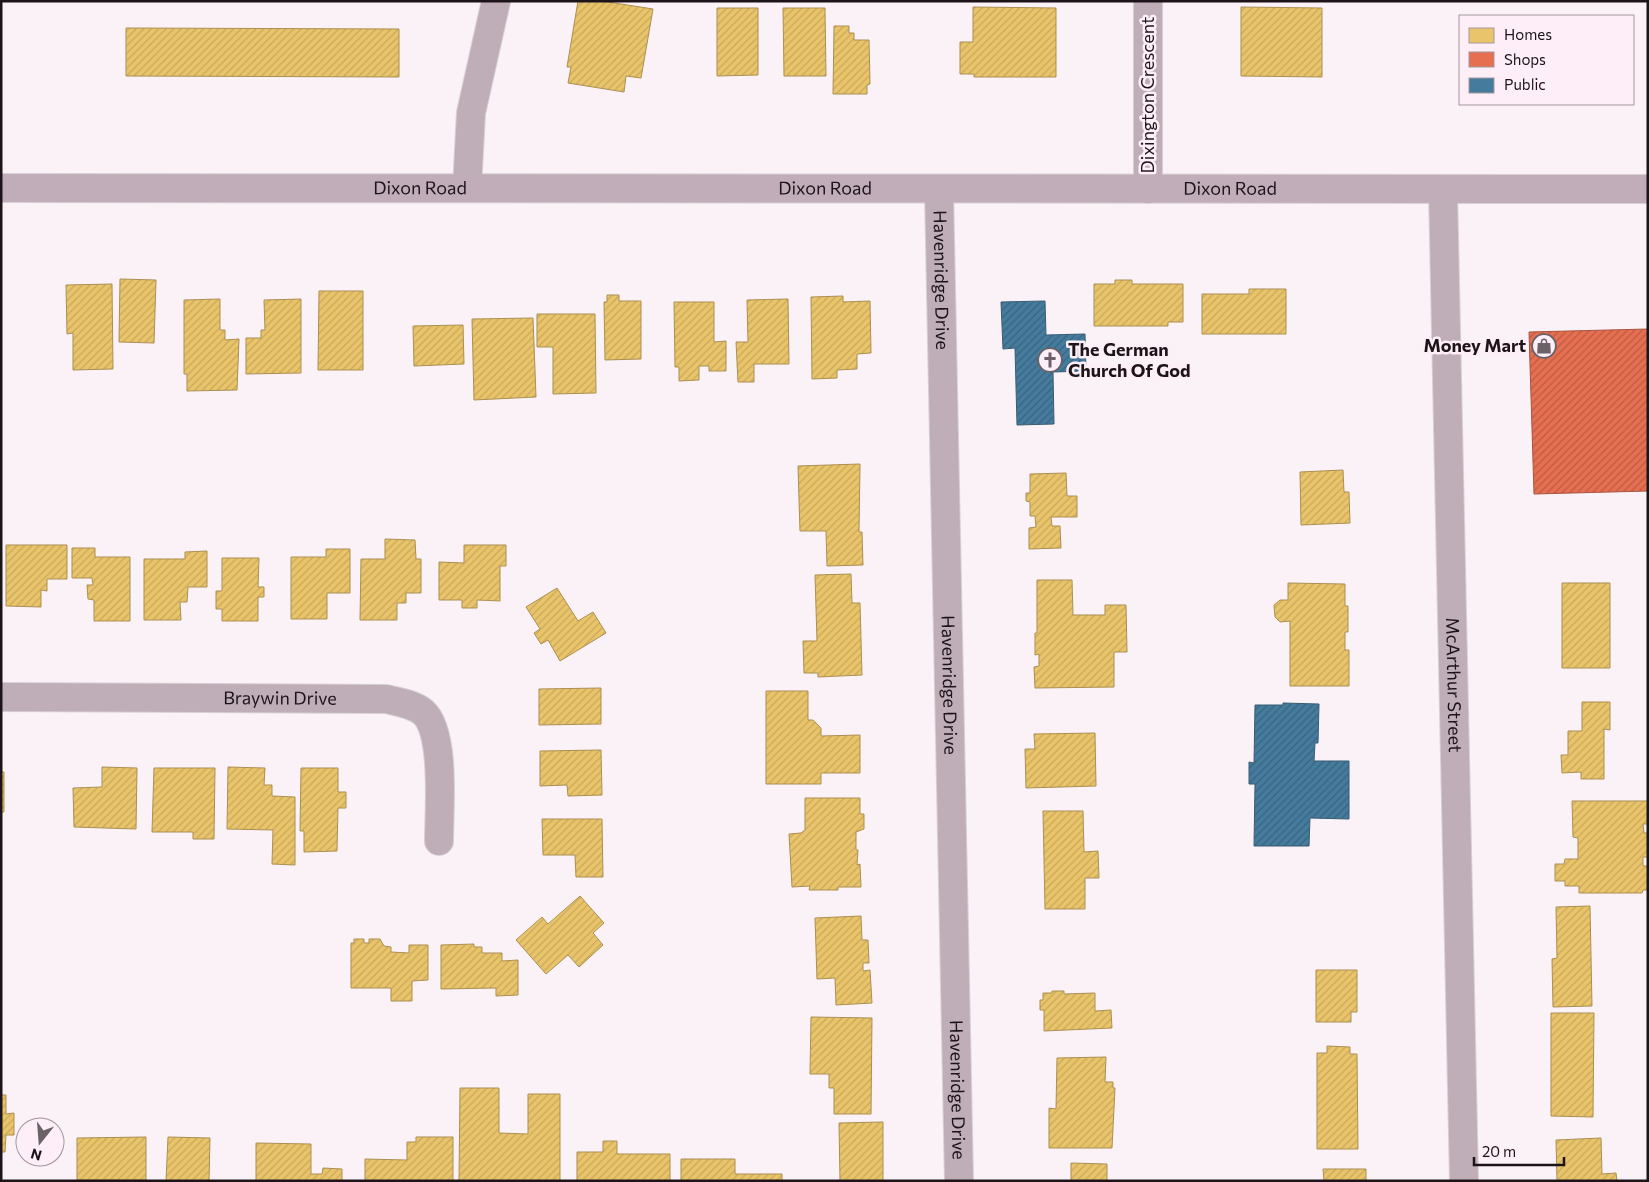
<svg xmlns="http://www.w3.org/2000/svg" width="1649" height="1182" font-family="Commissioner,sans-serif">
<defs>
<pattern id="homes-hatch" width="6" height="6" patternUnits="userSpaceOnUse" patternTransform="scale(1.25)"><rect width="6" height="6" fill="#e9c46a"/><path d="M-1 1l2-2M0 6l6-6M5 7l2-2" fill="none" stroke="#c7a85b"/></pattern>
<pattern id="shops-hatch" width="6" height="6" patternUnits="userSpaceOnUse" patternTransform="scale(1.25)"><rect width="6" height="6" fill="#e76f51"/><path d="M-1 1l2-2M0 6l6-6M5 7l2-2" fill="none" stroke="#bb5a42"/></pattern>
<pattern id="public-hatch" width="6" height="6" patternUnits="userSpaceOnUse" patternTransform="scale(1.25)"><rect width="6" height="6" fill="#457b9d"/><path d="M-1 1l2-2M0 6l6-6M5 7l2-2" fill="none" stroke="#39647f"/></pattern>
</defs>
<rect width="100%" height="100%" fill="#faf2f6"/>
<path fill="url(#homes-hatch)" stroke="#ac8f52" d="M 578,1 L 602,1 L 653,9 L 641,78 L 626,76 L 624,92 L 568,83 L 571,67 L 567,67 Z
M 973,7 L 1056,8 L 1056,77 L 974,77 L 974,74 L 960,74 L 960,42 L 973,42 Z
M 1241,7 L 1322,8 L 1322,77 L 1241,76 Z
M 717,8 L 758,8 L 758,75 L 717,76 Z
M 783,8 L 825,8 L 826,76 L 784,76 Z
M 834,26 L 849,26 L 849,33 L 854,33 L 854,40 L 869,40 L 870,84 L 867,85 L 867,94 L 833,94 Z
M 126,28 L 399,29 L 399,77 L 126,76 Z
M 120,279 L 156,280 L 154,343 L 119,342 Z
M 1115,280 L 1132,280 L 1132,284 L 1183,284 L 1183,322 L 1168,322 L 1168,326 L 1094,326 L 1094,284 L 1115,284 Z
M 112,284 L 113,369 L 73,370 L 73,333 L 67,334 L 66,285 Z
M 1249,289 L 1286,289 L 1286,334 L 1202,334 L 1202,294 L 1249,294 Z
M 319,291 L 363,291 L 363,370 L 318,370 Z
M 607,295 L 619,295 L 619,301 L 641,301 L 641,359 L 605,360 L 604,302 L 607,302 Z
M 843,296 L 843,302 L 870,301 L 871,353 L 857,354 L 857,369 L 837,370 L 837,378 L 812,379 L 811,297 Z
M 220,299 L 220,330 L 225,330 L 225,340 L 239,339 L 237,390 L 187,391 L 187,374 L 184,374 L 184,300 Z
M 301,299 L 301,373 L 246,374 L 246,338 L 261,338 L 261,330 L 265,330 L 264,300 Z
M 788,299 L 789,364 L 754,364 L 754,382 L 738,382 L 736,342 L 748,342 L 747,300 Z
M 674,302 L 714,302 L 714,342 L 726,341 L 726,371 L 709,371 L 709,366 L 699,366 L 699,380 L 679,381 L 679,367 L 675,367 Z
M 537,314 L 595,314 L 596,393 L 553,394 L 553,347 L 537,347 Z
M 533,318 L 536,397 L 474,400 L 472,319 Z
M 463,325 L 464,364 L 414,366 L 413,326 Z
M 860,464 L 859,532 L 862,532 L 863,565 L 827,566 L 826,531 L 800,531 L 798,466 Z
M 1343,470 L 1344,492 L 1349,492 L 1350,523 L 1301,525 L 1300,472 Z
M 1066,473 L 1067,496 L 1077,496 L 1077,517 L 1051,517 L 1052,526 L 1060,526 L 1061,548 L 1029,549 L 1029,528 L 1036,527 L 1035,516 L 1030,516 L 1030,502 L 1026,501 L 1026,493 L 1030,493 L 1030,474 Z
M 385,539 L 415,540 L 416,559 L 421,559 L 421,593 L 406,593 L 406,603 L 397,603 L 397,620 L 360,620 L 361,559 L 385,559 Z
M 6,545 L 67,545 L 67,579 L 47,579 L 47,591 L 41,590 L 41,607 L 6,606 Z
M 464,545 L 506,545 L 506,566 L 500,566 L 500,601 L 477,600 L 477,608 L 462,608 L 462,600 L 439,600 L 439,562 L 464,563 Z
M 72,548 L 95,548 L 95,557 L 130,557 L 130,621 L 94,621 L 94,600 L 88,599 L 87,585 L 93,585 L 92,578 L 72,578 Z
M 326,549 L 350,549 L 350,593 L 327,593 L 327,619 L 291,619 L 291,557 L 326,557 Z
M 207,551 L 207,587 L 188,587 L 187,602 L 180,602 L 181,620 L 144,620 L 144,559 L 185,559 L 185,552 Z
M 222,558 L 259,558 L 258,587 L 264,587 L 264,597 L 258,597 L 258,621 L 222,621 L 222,609 L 216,609 L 216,591 L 222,591 Z
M 851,574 L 852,603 L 860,603 L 862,675 L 818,677 L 818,673 L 804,673 L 803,641 L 817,641 L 815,575 Z
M 1037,580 L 1072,580 L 1073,615 L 1105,615 L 1105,605 L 1126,605 L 1127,652 L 1114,652 L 1114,687 L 1035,688 L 1034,667 L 1039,666 L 1039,654 L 1035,655 L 1035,633 L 1037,633 Z
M 1288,583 L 1345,584 L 1345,606 L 1348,606 L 1348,632 L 1345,632 L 1345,650 L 1349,650 L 1349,686 L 1290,686 L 1290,621 L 1280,622 L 1275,617 L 1274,605 L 1280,600 L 1288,600 Z
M 1562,583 L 1610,583 L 1610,668 L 1562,668 Z
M 557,588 L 578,621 L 593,612 L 606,633 L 560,661 L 548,640 L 541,644 L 534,633 L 540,629 L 526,607 Z
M 601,688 L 601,724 L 539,725 L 539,689 Z
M 766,691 L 808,691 L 808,720 L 813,720 L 821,728 L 821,736 L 860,735 L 860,773 L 821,773 L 821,784 L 766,784 Z
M 1582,702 L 1610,702 L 1610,730 L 1604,729 L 1604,779 L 1581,779 L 1581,772 L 1562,773 L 1561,755 L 1568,755 L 1568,731 L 1582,731 Z
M 1095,733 L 1096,786 L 1026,788 L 1025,749 L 1035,749 L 1034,734 Z
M 601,750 L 602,795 L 568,796 L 567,785 L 540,786 L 540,751 Z
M 102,767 L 137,768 L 136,829 L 74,827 L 73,788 L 102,787 Z
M 228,767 L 265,768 L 264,785 L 272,785 L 272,796 L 295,797 L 295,865 L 272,864 L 273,830 L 227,829 Z
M 154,768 L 215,768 L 214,839 L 193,839 L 193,832 L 152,832 Z
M 301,768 L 338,768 L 338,792 L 346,792 L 346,808 L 338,808 L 337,851 L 304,852 L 304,831 L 300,831 Z
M 1,772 L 4,772 L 4,812 L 1,812 Z
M 805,798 L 860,798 L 860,814 L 864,814 L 864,829 L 856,832 L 856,850 L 858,850 L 857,865 L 860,864 L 861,887 L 838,887 L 838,890 L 809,890 L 810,886 L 792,887 L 789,834 L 801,833 L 805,830 Z
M 1572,801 L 1648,801 L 1648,824 L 1643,824 L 1644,833 L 1648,833 L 1648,857 L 1643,857 L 1643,866 L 1648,866 L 1648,890 L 1643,890 L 1642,893 L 1579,893 L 1579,886 L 1565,886 L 1565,881 L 1555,881 L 1555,864 L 1564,864 L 1565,859 L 1578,859 L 1578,838 L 1573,837 Z
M 1043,811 L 1083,811 L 1084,852 L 1098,851 L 1099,878 L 1085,878 L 1085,909 L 1045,909 Z
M 542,819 L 602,819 L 603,877 L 576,877 L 575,855 L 543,855 Z
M 580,896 L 604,923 L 593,933 L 603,945 L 579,967 L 568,955 L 546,974 L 516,940 L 542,917 L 548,924 Z
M 1590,906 L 1592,1006 L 1553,1007 L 1552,959 L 1557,958 L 1556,907 Z
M 861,916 L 862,940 L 868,940 L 869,963 L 863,963 L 863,971 L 870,970 L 872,1003 L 836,1005 L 835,978 L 817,979 L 815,918 Z
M 354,939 L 364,939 L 364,943 L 369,943 L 369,939 L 380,939 L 384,946 L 391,947 L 391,952 L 409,953 L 409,945 L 428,945 L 428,980 L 412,981 L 412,1001 L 391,1001 L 391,988 L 351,988 L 351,943 L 354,943 Z
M 474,944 L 474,947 L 482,947 L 482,953 L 502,953 L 502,961 L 518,960 L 518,995 L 496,996 L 496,988 L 441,989 L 441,945 Z
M 1316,970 L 1357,970 L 1357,1012 L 1351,1012 L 1351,1022 L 1316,1022 Z
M 1052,991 L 1064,991 L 1064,994 L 1095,993 L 1095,1011 L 1111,1010 L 1112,1028 L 1044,1031 L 1044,1010 L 1040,1010 L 1040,1000 L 1043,1000 L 1043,993 L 1052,993 Z
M 1551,1013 L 1594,1013 L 1593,1117 L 1551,1116 Z
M 811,1017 L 872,1018 L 871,1114 L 834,1114 L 834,1088 L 829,1088 L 829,1074 L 810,1074 Z
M 1327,1046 L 1350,1047 L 1350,1054 L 1357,1054 L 1358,1149 L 1317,1149 L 1317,1053 L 1327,1053 Z
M 1106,1057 L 1105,1082 L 1113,1082 L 1113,1088 L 1115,1088 L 1112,1148 L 1049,1148 L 1049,1108 L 1056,1109 L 1057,1058 Z
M 460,1088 L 499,1088 L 499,1133 L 528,1134 L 528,1094 L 560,1094 L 560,1181 L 459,1181 Z
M 1,1095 L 6,1095 L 6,1114 L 14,1113 L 14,1135 L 6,1135 L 5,1152 L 1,1152 Z
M 883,1122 L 883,1181 L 840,1181 L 839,1123 Z
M 146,1137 L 146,1180 L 77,1180 L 77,1138 Z
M 168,1137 L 210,1138 L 209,1181 L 166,1181 Z
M 416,1137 L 453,1137 L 453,1181 L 365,1181 L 365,1159 L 407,1160 L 407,1142 L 416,1142 Z
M 1601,1138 L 1602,1174 L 1616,1173 L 1617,1181 L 1557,1181 L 1556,1140 Z
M 603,1141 L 617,1141 L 617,1154 L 670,1154 L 670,1181 L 577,1181 L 577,1152 L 603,1152 Z
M 256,1143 L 311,1144 L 311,1174 L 322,1174 L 323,1168 L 342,1169 L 342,1181 L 256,1181 Z
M 681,1159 L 735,1159 L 735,1174 L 782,1174 L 782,1181 L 681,1181 Z
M 1071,1163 L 1107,1164 L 1107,1181 L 1071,1181 Z
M 1323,1169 L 1366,1169 L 1366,1181 L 1324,1181 Z"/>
<path fill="url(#shops-hatch)" stroke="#aa5440" d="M 1648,329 L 1648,491 L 1534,494 L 1529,332 Z"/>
<path fill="url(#public-hatch)" stroke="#395c75" d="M 1045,301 L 1046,335 L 1085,334 L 1086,371 L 1053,372 L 1054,424 L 1017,425 L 1015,348 L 1003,349 L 1001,302 Z
M 1283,703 L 1319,704 L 1318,743 L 1315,743 L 1314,761 L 1349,761 L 1349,819 L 1310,818 L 1309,846 L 1254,846 L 1255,784 L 1249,784 L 1249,762 L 1254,763 L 1255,705 L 1283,705 Z"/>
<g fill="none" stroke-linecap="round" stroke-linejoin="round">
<g stroke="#d6cfd3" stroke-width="30">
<g id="minor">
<path d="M 467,188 L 471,113 L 496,1"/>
<path d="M 1148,189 L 1148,1"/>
<path id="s1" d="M 939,190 L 959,1181"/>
<path id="s2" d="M 1443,190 L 1464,1181"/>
<path id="s3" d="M 1,697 L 386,699 C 399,702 413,704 423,712 C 446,732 439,811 439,841"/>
</g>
</g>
<g stroke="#d6cfd3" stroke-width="30">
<g id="major">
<path id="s4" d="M 1,188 L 1648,189"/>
</g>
</g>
<use href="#minor" stroke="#bfadb7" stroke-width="28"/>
<use href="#major" stroke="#c0adb9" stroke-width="28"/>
</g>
<defs>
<g id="shop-ring" transform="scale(1.25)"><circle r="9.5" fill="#feeef7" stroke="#6a6266" stroke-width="1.5"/><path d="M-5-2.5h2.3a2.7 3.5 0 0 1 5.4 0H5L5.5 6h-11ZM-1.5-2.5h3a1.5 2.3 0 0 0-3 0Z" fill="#6a6266"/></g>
<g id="church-ring" transform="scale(1.25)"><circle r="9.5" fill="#feeef7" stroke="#6a6266" stroke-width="1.5"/><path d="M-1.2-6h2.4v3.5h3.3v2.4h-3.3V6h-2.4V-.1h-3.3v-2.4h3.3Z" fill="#6a6266"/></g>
</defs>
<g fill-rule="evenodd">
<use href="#shop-ring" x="1544" y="346"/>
<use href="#church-ring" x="1050" y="360"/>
</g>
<g text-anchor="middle" stroke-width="5" stroke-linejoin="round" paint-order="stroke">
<g font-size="18" fill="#1d1419" stroke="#feeef7">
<text transform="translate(1148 95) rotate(-90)" y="6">Dixington Crescent</text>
<text dy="6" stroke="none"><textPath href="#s4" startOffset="419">Dixon Road</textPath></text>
<text dy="6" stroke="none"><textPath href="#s4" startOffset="824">Dixon Road</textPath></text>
<text dy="6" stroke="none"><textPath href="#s4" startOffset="1229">Dixon Road</textPath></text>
<text dy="6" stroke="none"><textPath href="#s1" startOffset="90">Havenridge Drive</textPath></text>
<text dy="6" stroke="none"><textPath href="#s1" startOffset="495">Havenridge Drive</textPath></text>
<text dy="6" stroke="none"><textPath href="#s2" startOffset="495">McArthur Street</textPath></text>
<text dy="6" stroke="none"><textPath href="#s3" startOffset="279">Braywin Drive</textPath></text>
<text dy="6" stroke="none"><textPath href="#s1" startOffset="900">Havenridge Drive</textPath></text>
</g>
<g font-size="18" font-weight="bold" fill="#1d1419" stroke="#feeef7" text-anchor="end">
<text x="1526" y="352">Money Mart</text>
<text x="1068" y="356" text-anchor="start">The German<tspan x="1068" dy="21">Church Of God</tspan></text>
</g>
</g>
<rect width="1649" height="1182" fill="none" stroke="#1d1419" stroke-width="5"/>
<rect x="1459" y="15" width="175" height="90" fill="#feeef7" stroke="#a4979e"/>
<rect x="1469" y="28" width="25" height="15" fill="#e9c46a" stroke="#a4979e"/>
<text x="1504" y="40" font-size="15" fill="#1d1419">Homes</text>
<rect x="1469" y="52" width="25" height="15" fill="#e76f51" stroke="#a4979e"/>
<text x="1504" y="65" font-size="15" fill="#1d1419">Shops</text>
<rect x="1469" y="78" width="25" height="15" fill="#457b9d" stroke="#a4979e"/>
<text x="1504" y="90" font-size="15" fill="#1d1419">Public</text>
<g transform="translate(40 1142) rotate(197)"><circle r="24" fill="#feeef7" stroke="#a4979e"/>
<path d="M0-4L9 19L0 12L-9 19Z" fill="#6a6266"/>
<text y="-8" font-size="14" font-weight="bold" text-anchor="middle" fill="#1d1419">N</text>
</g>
<path d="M1474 1157v8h90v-8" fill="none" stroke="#1d1419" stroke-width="2.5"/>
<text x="1482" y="1157" font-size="15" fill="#1d1419" stroke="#feeef7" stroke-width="4" paint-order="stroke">20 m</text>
</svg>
